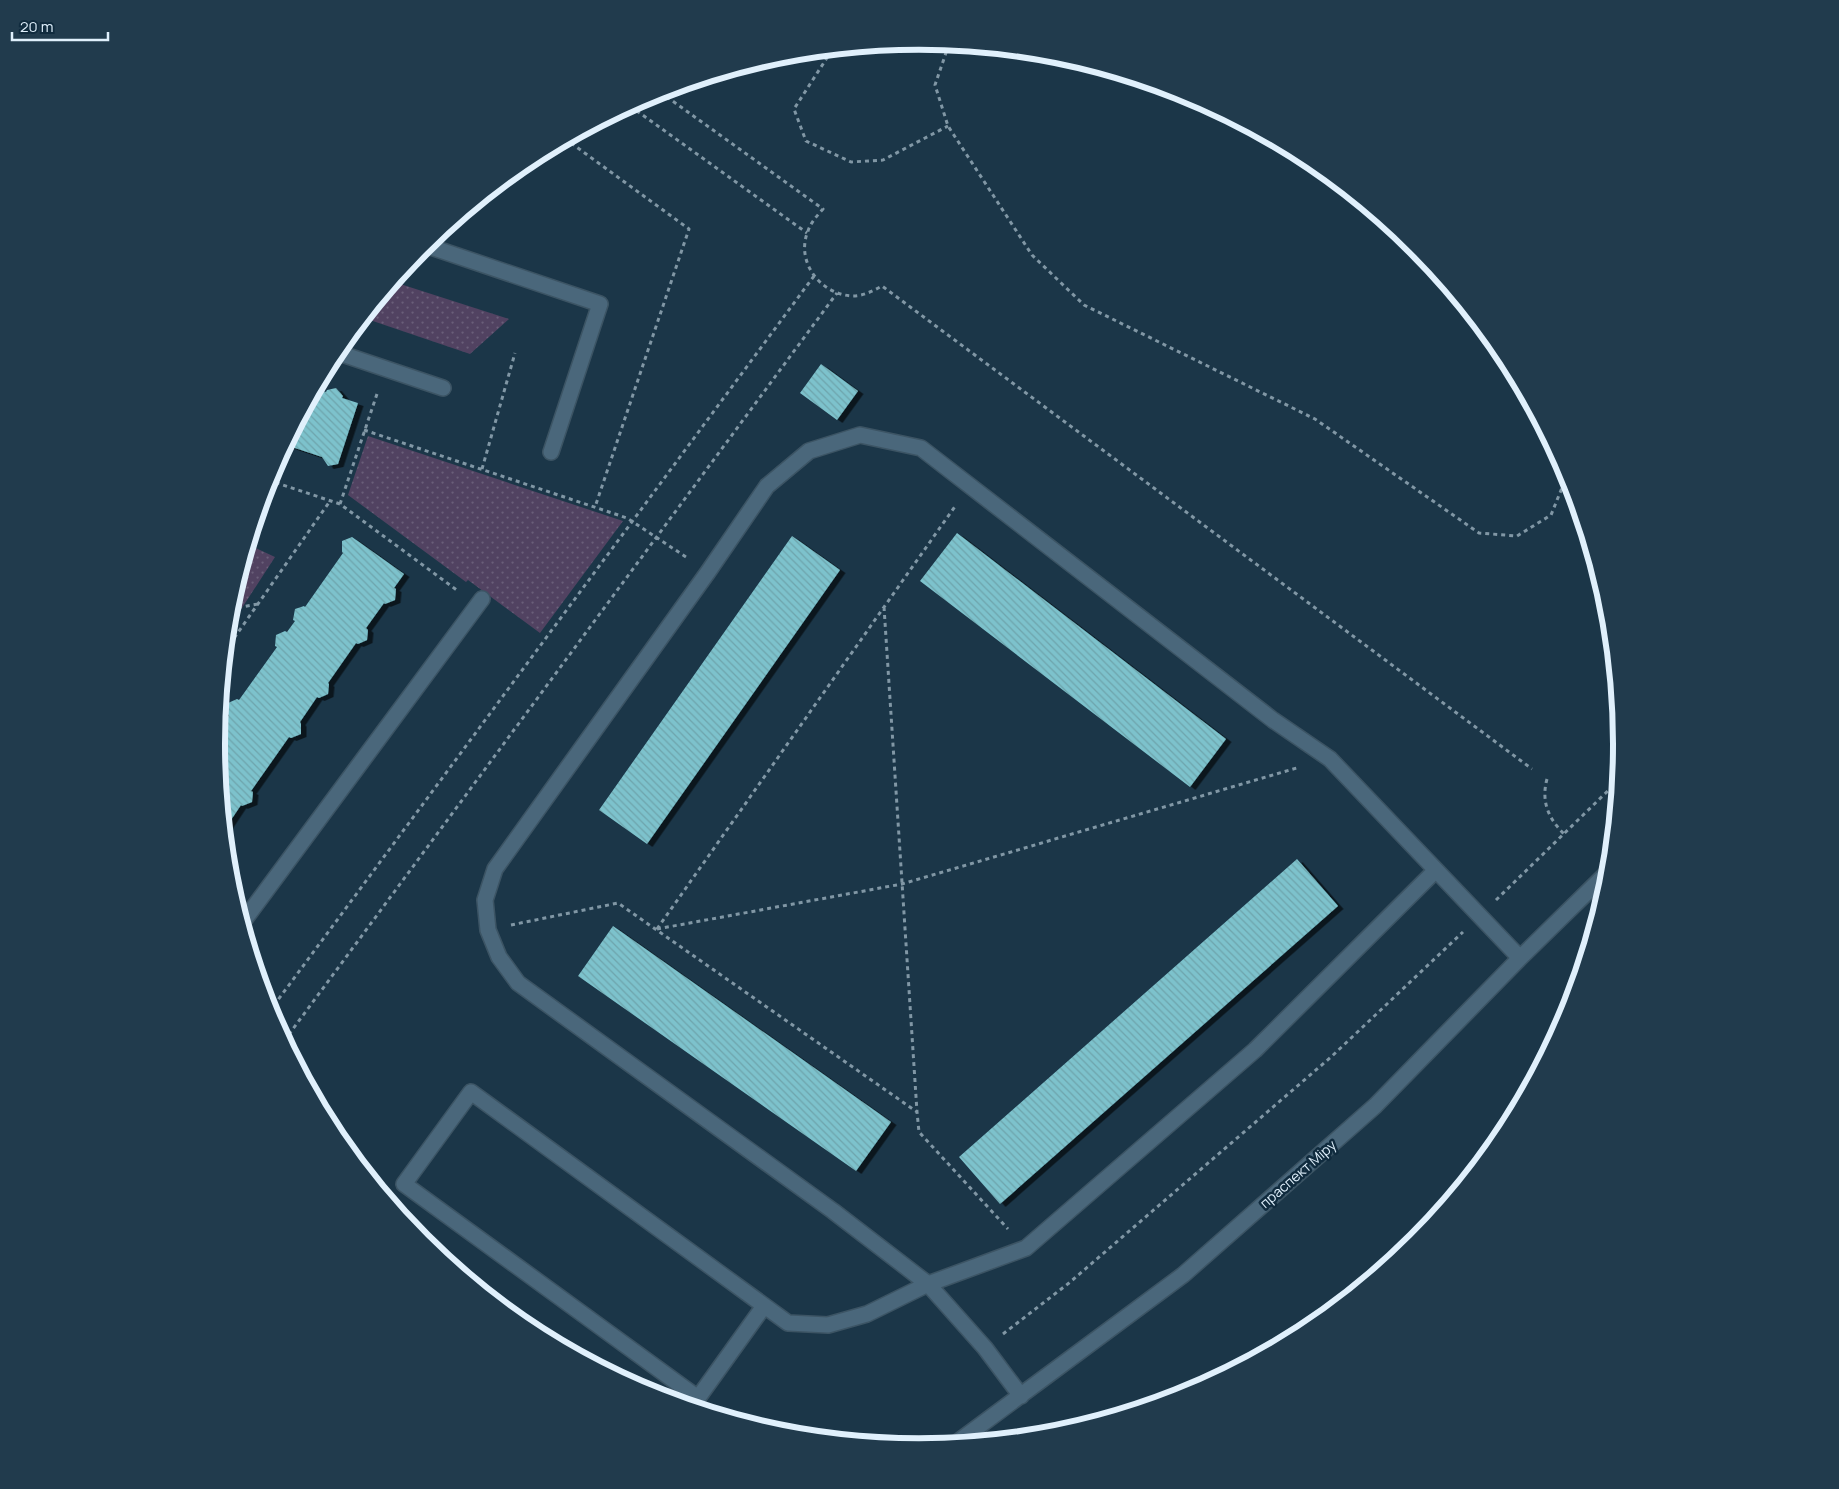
<svg xmlns="http://www.w3.org/2000/svg" width="1839" height="1489" font-family="Manrope,sans-serif">
<defs>
<pattern id="grass-dots" width="8" height="8" patternUnits="userSpaceOnUse" patternTransform="scale(1.25)"><rect width="8" height="8" fill="#514261"/><path d="M2 2h.1M6 6h.1" fill="none" stroke="#6a5e79" stroke-width="1.8" stroke-linecap="round"/></pattern>
<pattern id="building-back-hatch" width="6" height="6" patternUnits="userSpaceOnUse" patternTransform="scale(1.25)"><rect width="6" height="6" fill="#7dc2cc"/><path d="M-1 5l2 2M0 0l6 6M5-1l2 2" fill="none" stroke="#6ea4ac"/></pattern>
<filter id="shadow"><feDropShadow dx="5.5" dy="3" stdDeviation="0" flood-color="#0009"/></filter>
</defs>
<rect width="100%" height="100%" fill="#1b3648"/>
<path fill="url(#grass-dots)" d="M 394,282 L 509,319 L 470,354 L 364,318 Z
M 368,436 L 623,521 L 540,633 L 468,580 L 466,582 L 348,495 Z
M 249,545 L 275,557 L 227,631 L 230,607 Z"/>
<path fill="url(#building-back-hatch)" filter="url(#shadow)" d="M 821,364 L 858,391 L 837,420 L 800,393 Z
M 336,388 L 343,396 L 342,398 L 358,403 L 338,464 L 328,466 L 322,457 L 286,445 L 316,389 L 326,392 L 327,390 Z
M 957,533 L 1226,739 L 1190,787 L 920,581 Z
M 792,536 L 840,570 L 647,844 L 599,810 Z
M 352,537 L 404,574 L 394,588 L 396,589 L 395,600 L 385,604 L 384,603 L 366,628 L 368,630 L 367,640 L 358,644 L 356,643 L 328,683 L 329,684 L 328,694 L 319,698 L 317,697 L 300,722 L 301,724 L 301,734 L 291,738 L 289,737 L 251,791 L 253,792 L 252,802 L 242,806 L 241,805 L 225,829 L 216,744 L 218,731 L 229,715 L 227,714 L 228,703 L 237,699 L 239,700 L 277,647 L 275,646 L 276,635 L 285,631 L 287,632 L 295,621 L 293,620 L 295,609 L 304,606 L 305,607 L 343,553 L 342,552 L 342,541 Z
M 1297,859 L 1338,906 L 1000,1204 L 959,1157 Z
M 613,926 L 891,1122 L 856,1171 L 578,976 Z"/>
<g fill="none" stroke-linecap="round" stroke-linejoin="round">
<g stroke="#3c5464" stroke-width="18">
<path id="minor" d="M 425,245 L 600,304 L 551,452
M 336,352 L 443,388
M 1436,870 L 1255,1050 L 1026,1248 L 928,1284 L 833,1211 L 518,983 L 499,957 L 488,930 L 485,900 L 495,869 L 708,572 L 767,486 L 809,451 L 860,435 L 921,448 L 1273,720 L 1330,759 L 1520,958
M 242,923 L 482,599
M 764,1306 L 698,1398 L 404,1184 L 471,1092 L 788,1323 L 828,1325 L 867,1314 L 928,1284 L 985,1348 L 1021,1396
M 955,1444 L 1183,1275 L 1375,1106 L 1520,958 L 1610,870"/>
</g>
<path stroke="#8197a5" stroke-width="3" stroke-dasharray="4 4" stroke-linecap="butt" d="M 949,44 L 935,85 L 948,126 L 1032,255 L 1084,305 L 1315,419 L 1479,533 L 1517,536 L 1551,515 L 1568,473
M 832,50 L 794,109 L 806,141 L 851,162 L 883,160 L 948,126
M 660,92 L 823,209 C 817,216 811,222 808,231 C 795,262 821,295 853,296 C 863,296 873,291 882,286 L 1532,769
M 630,106 L 807,233
M 571,143 L 689,229 L 595,507
M 364,430 L 627,518 L 689,559
M 482,469 L 515,353
M 268,480 L 340,504 L 458,591
M 340,504 L 378,391
M 884,607 L 917,1112
M 230,609 L 258,604
M 225,651 L 330,501
M 1547,779 C 1541,801 1548,818 1564,834
M 1496,900 L 1619,780
M 511,925 L 618,903 L 917,1112 L 919,1132 L 1008,1229
M 657,929 L 902,884 L 1300,767
M 657,929 L 956,505
M 269,1012 L 814,276
M 284,1041 L 837,293
M 1003,1334 L 1069,1283 L 1331,1057 L 1463,932"/>
<use href="#minor" stroke="#4a677b" stroke-width="15"/>
</g>
<g text-anchor="middle" stroke-width="5" stroke-linejoin="round" paint-order="stroke">
<g font-size="14" fill="#e0f0fc" stroke="#102b3e">
<text transform="translate(1298 1174) rotate(-41)" y="5">праспект Міру</text>
</g>
</g>
<path d="M0 0H1839V1489H0ZM225 744a694 694 0 1 1 1388 0a694 694 0 1 1-1388 0Z" fill="#213b4d" fill-rule="evenodd"/>
<path fill="none" stroke="#e0f0fc" stroke-width="6" d="M225 744a694 694 0 1 1 1388 0a694 694 0 1 1-1388 0Z"/>
<path d="M12 32v8h96v-8" fill="none" stroke="#e0f0fc" stroke-width="2.5"/>
<text x="20" y="32" font-size="15" fill="#e0f0fc" stroke="#102b3e" stroke-width="4" paint-order="stroke">20 m</text>
</svg>
